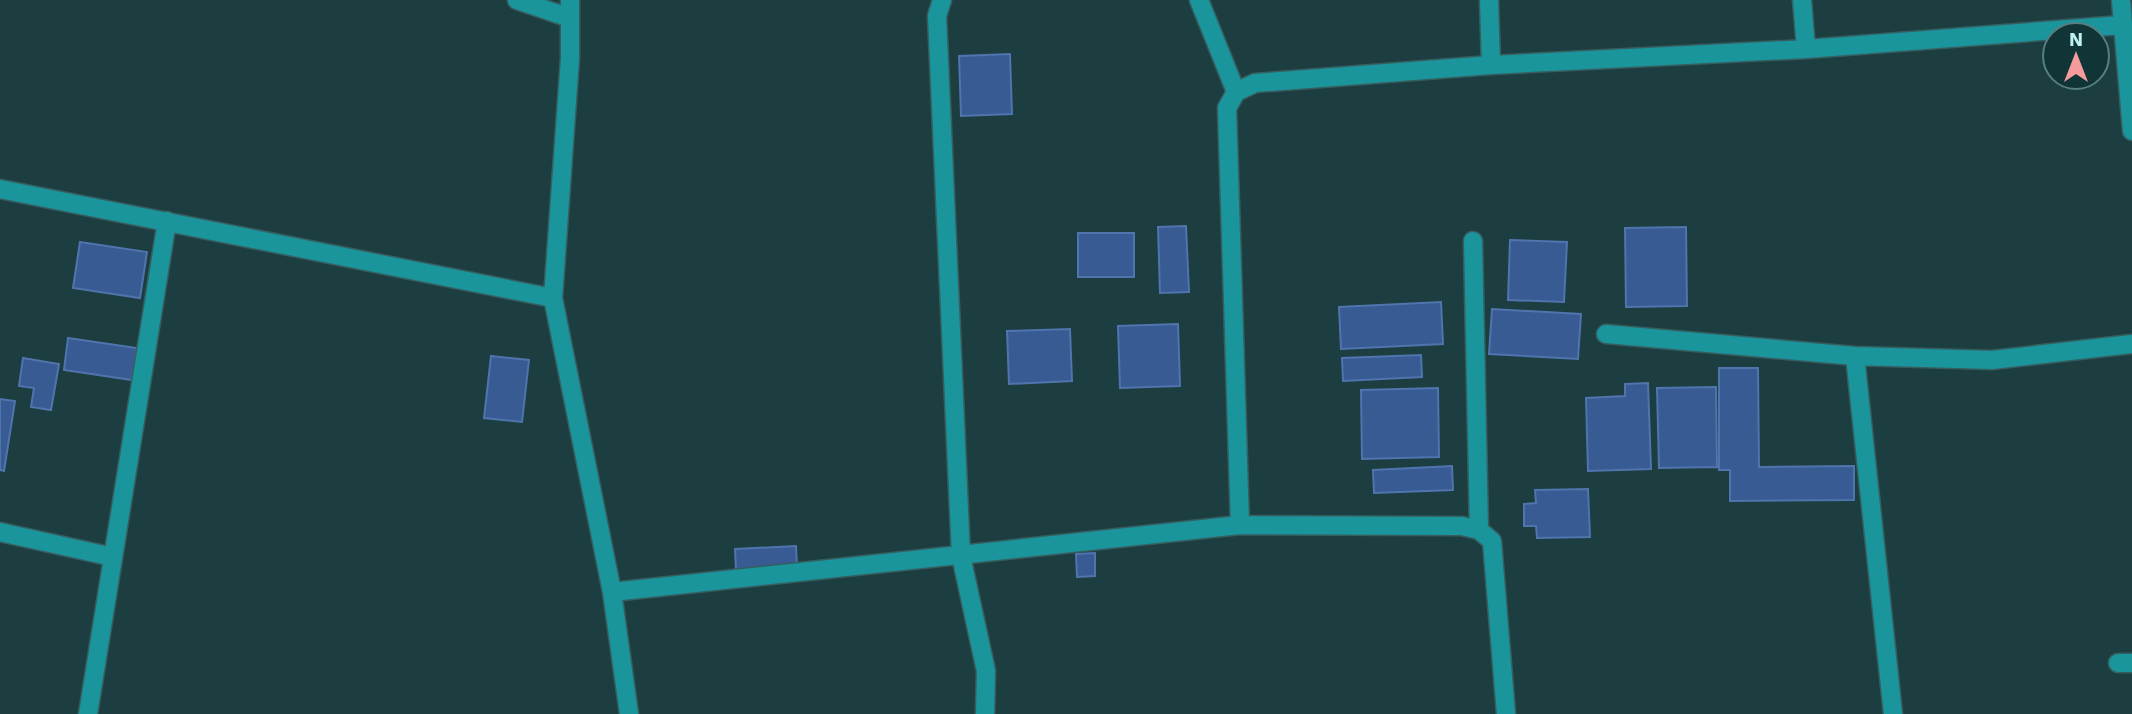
<svg xmlns="http://www.w3.org/2000/svg" width="2132" height="714" font-family="'Work Sans',sans-serif">
<rect width="100%" height="100%" fill="#1c3e40"/>
<path fill="#395b93" stroke="#5074ad" stroke-width="2" d="M 1010,54 L 1012,114 L 961,116 L 959,56 Z
M 1186,226 L 1189,292 L 1160,293 L 1158,227 Z
M 1686,227 L 1687,306 L 1626,307 L 1625,228 Z
M 1078,233 L 1134,233 L 1134,277 L 1078,277 Z
M 1510,240 L 1567,242 L 1564,302 L 1508,300 Z
M 80,242 L 147,252 L 140,298 L 73,288 Z
M 1441,302 L 1443,344 L 1341,349 L 1339,307 Z
M 1492,309 L 1581,314 L 1578,359 L 1489,354 Z
M 1178,324 L 1180,386 L 1120,388 L 1118,326 Z
M 1070,329 L 1072,381 L 1009,384 L 1007,331 Z
M 68,338 L 137,348 L 132,380 L 64,370 Z
M 1421,355 L 1422,377 L 1343,381 L 1342,358 Z
M 491,356 L 529,360 L 522,422 L 484,418 Z
M 23,358 L 59,364 L 51,410 L 31,407 L 34,388 L 19,386 Z
M 1719,368 L 1758,368 L 1759,467 L 1854,466 L 1854,500 L 1730,501 L 1730,470 L 1719,470 Z
M 1648,383 L 1651,469 L 1588,471 L 1586,398 L 1625,396 L 1625,384 Z
M 1716,387 L 1717,467 L 1659,468 L 1657,388 Z
M 1438,388 L 1439,457 L 1362,459 L 1361,390 Z
M 0,399 L 15,401 L 4,471 L 0,470 Z
M 1452,466 L 1453,490 L 1374,493 L 1373,470 Z
M 1588,489 L 1590,537 L 1537,538 L 1536,526 L 1524,526 L 1524,504 L 1536,503 L 1535,490 Z
M 796,546 L 797,569 L 736,571 L 735,549 Z
M 1095,553 L 1095,576 L 1077,577 L 1076,554 Z"/>
<g fill="none" stroke-linecap="round" stroke-linejoin="round">
<g stroke="#365e60" stroke-width="21">
<path id="minor" d="M 517,0 L 570,18
M 570,0 L 570,58 L 553,298 L 612,592 L 629,714
M 942,0 L 937,16 L 961,556 L 986,671 L 985,714
M 1199,0 L 1236,92
M 1489,0 L 1491,65
M 1802,0 L 1806,49
M 2121,0 L 2132,131
M 0,189 L 553,298
M 1473,241 L 1479,530
M 1606,334 L 1855,356 L 1992,360 L 2132,344
M 1855,356 L 1893,714
M 1240,525 L 1227,108 L 1236,92 L 1255,83 L 1491,65 L 1806,49 L 2122,25
M 0,532 L 113,557
M 612,592 L 1240,525 L 1462,526 L 1479,530 L 1492,541 L 1506,714
M 2118,663 L 2132,663
M 88,714 L 167,221"/>
</g>
<use href="#minor" stroke="#1a959b" stroke-width="18"/>
</g>
<g transform="translate(2076 56)"><circle r="33" fill="#113436" stroke="#567f81" stroke-width="2"/>
<path d="M0-5L12 26L0 18L-12 26Z" fill="#f59b9b"/>
<text y="-10" font-size="19" font-weight="bold" text-anchor="middle" fill="#beeff1">N</text>
</g>
</svg>
